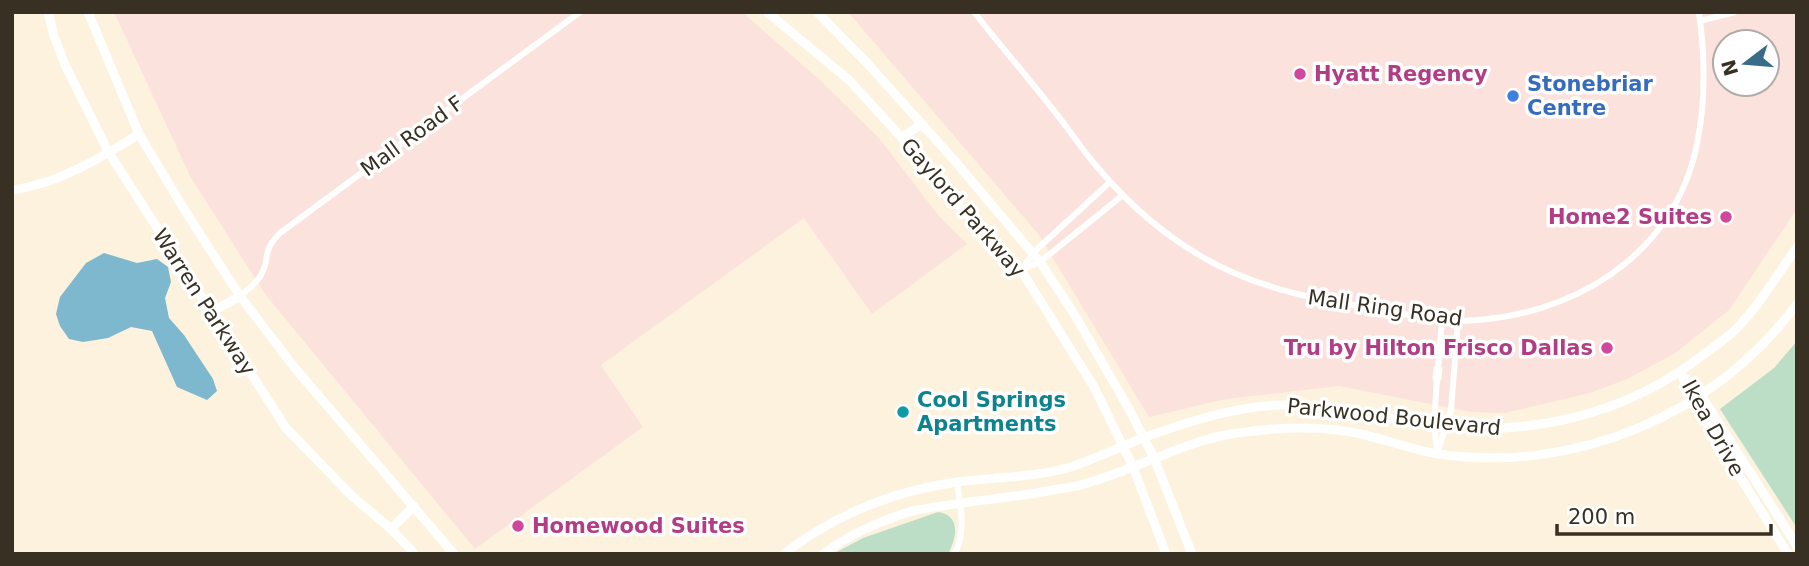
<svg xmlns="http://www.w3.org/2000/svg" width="1809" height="566" font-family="'DejaVu Sans',sans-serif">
<rect width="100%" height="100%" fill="#fdf2dd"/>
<path fill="#fce2dc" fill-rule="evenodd" d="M 114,12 L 742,12 L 822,82 L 879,138 L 938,215 L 967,244 L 872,314 L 804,218 L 601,365 L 643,427 L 475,549 L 265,294 L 190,176 Z
M 848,12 L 1797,12 L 1797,209 L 1729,310 L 1674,354 L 1627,379 L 1590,393 L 1505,413 L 1471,412 L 1339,386 L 1226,399 L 1149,417 L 1039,235 ZM 1725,42 L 1767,42 L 1767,84 L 1725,84 Z"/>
<path fill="#bcdec7" d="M 1797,341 L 1797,528 L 1720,409 L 1774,368 Z
M 938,512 C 961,515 957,538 948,554 L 833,554 L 863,538 Z"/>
<path fill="#7eb8cf" d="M 104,253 L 137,263 L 157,259 L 168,267 L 171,282 L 165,298 L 169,318 L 184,335 L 213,379 L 217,391 L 207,400 L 177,387 L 152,331 L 131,327 L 108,338 L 83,342 L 69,339 L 60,326 L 56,314 L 60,297 L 86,263 Z"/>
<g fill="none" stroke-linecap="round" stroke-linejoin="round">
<path stroke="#fff" stroke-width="6" d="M 974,12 C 999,44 1026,75 1051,107 C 1066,125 1078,144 1093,162 C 1121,196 1154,227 1191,250 C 1248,287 1312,299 1377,309 C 1405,314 1433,321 1461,321 C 1570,318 1674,258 1697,144 C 1706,101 1705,56 1699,12
M 1700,21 L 1735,12
M 1022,269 L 1034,252 L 1110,182
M 1021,270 L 1040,262 L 1123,195
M 240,296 C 247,290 256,284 261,275 C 271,257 261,252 280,233 L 580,12
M 1438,369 L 1442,320
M 1437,450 L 1434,425 L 1437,378
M 1437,454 L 1451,410 L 1458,321
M 954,554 C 967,536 960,503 957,482"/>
<path stroke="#fff" stroke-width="9" d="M 48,12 L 54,36 L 66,67 L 109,153 L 286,428 L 353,497 L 391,529 L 415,554
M 88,12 L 139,134 L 187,214 L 240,296 L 294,367 L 454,554
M 767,12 L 849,80 L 901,137 L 931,177 L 1021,270 L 1094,387 L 1133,467 L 1166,554
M 817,12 L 867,63 L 954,160 L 1040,262 L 1073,312 L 1129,409 L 1154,458 L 1192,554
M 901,137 L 921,125
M 12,190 C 57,184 101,158 139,134
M 212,312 L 240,296
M 1681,373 L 1692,400 L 1788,554
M 1437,378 L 1438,369
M 1687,379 L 1701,395 L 1797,546
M 391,529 L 414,506
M 784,554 C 834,515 894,491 957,482 C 994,477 1031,478 1067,468 C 1094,460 1119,447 1145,437 C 1188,422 1235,406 1281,405 C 1330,404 1376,417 1424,424 C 1526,439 1626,416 1707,352 C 1717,344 1729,337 1737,328 C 1761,303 1778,274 1797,247
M 823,554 C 850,534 880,521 912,511 C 957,502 1003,499 1048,491 C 1060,488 1073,488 1084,484 C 1139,469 1188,438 1245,432 C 1282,427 1325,426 1361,434 C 1387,440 1413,450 1438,454 C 1575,474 1715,415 1797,304"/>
</g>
<g fill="#d1479c" stroke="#fff" stroke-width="2.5">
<circle cx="1300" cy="74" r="7"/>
<circle cx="1726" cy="217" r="7"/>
<circle cx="1607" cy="348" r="7"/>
<circle cx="518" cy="526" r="7"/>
</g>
<circle fill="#3f7fe0" stroke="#fff" stroke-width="2.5" cx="1513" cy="96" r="7"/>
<circle fill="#0f9aa8" stroke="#fff" stroke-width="2.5" cx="903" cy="412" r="7"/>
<g text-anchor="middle" stroke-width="7" stroke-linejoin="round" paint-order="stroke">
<g font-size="21" font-weight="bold" fill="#b23c85" stroke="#fff" text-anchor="start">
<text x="1314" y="81">Hyatt Regency</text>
<text x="1712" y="224" text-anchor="end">Home2 Suites</text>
<text x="1593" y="355" text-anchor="end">Tru by Hilton Frisco Dallas</text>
<text x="532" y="533">Homewood Suites</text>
</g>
<g font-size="21" font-weight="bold" fill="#366cbe" stroke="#fff" text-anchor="start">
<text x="1527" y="91">Stonebriar<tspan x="1527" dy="24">Centre</tspan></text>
</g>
<g font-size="21" fill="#383023" stroke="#fff">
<text transform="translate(412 136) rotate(-36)" y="7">Mall Road F</text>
<text transform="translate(963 208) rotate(49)" y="7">Gaylord Parkway</text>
<text transform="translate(204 302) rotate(57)" y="7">Warren Parkway</text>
<text transform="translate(1385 308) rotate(8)" y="7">Mall Ring Road</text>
<text transform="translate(1394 417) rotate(6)" y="7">Parkwood Boulevard</text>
<text transform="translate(1713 428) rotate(61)" y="7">Ikea Drive</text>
</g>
<g font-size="21" font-weight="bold" fill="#0d838f" stroke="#fff" text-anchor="start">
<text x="917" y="407">Cool Springs<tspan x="917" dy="24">Apartments</tspan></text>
</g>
</g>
<rect width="1809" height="566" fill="none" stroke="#383023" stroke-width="28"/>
<g transform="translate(1746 63) rotate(254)"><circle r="33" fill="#ffffff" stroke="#afaca7" stroke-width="2"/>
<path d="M0-5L12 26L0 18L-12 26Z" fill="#386c89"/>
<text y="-10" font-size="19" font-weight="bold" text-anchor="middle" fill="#383023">N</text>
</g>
<path d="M1557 524v10h214v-10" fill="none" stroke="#383023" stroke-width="3.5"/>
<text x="1568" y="524" font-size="21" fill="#383023" stroke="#ffffff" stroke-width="5" paint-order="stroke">200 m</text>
</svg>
